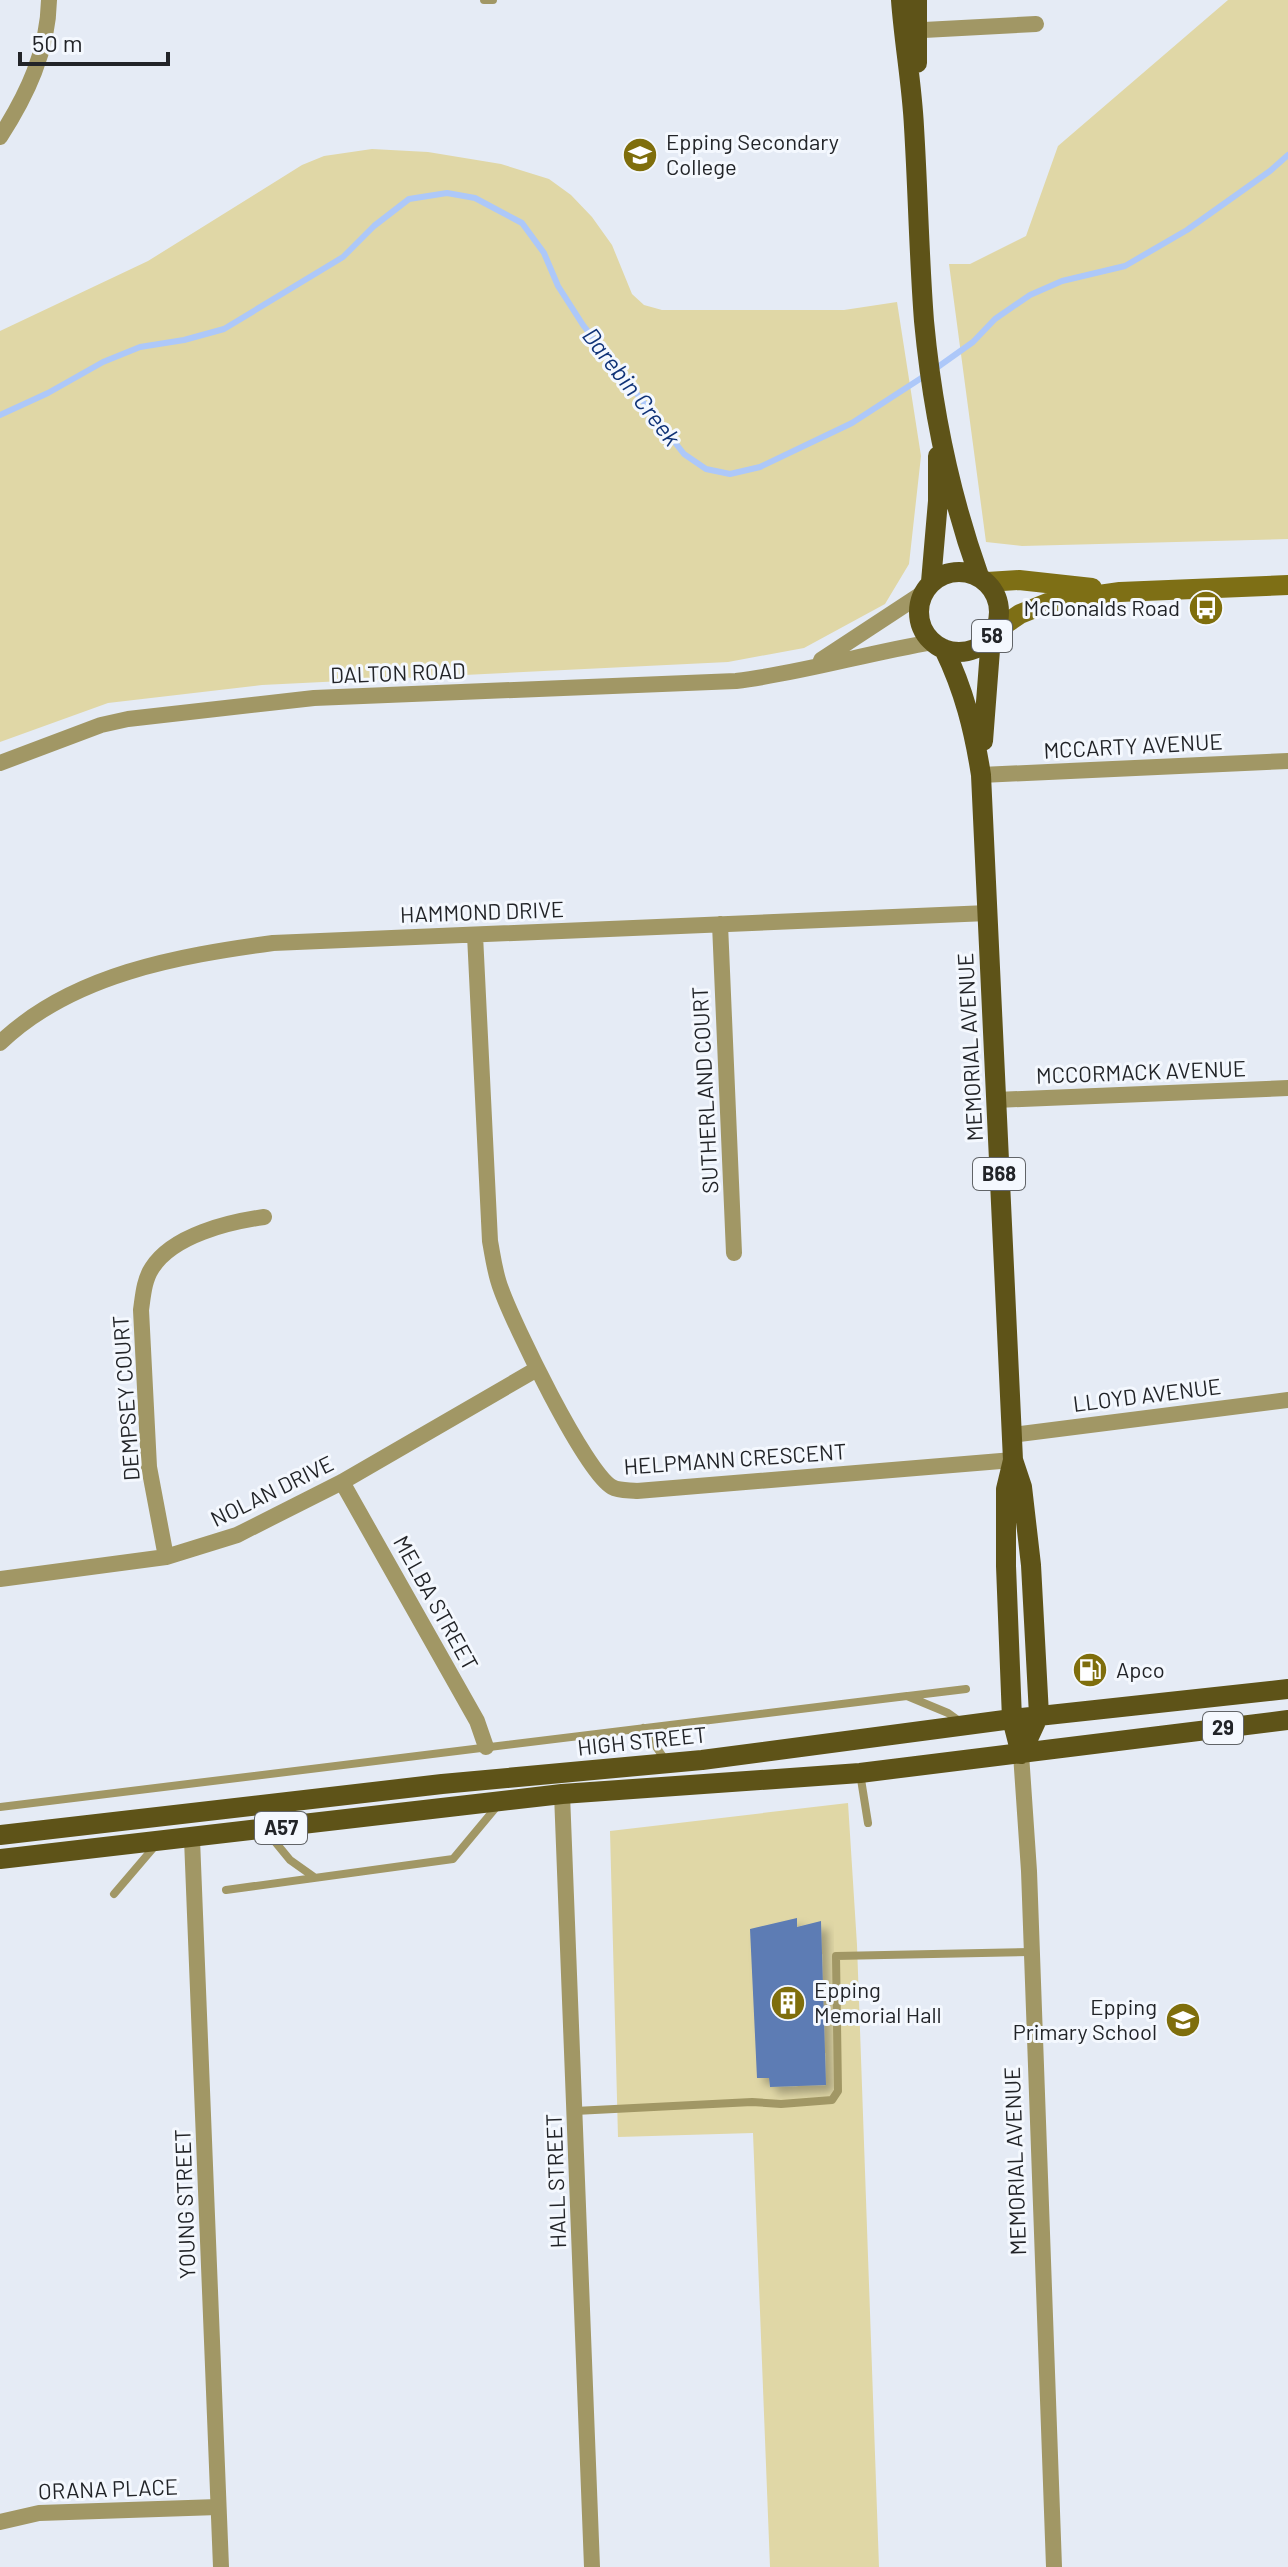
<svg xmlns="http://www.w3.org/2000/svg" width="1288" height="2567" font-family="Barlow,sans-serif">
<defs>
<filter id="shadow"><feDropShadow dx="7" dy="7" stdDeviation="4" flood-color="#0004"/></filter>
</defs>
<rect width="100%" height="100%" fill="#e5ebf5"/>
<path fill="#e0d7a6" d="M 1228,0 L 1288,0 L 1288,539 L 1022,546 L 986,542 L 949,264 L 970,264 L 1026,236 L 1058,146 Z
M 372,149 L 428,152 L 501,164 L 549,179 L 571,195 L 592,217 L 612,245 L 632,294 L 644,305 L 662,310 L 844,310 L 897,302 L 921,456 L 909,564 L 885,604 L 804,648 L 728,662 L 262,685 L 108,703 L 0,742 L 0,331 L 148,261 L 302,165 L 324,156 Z
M 848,1803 L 857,1945 L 879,2567 L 770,2567 L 753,2133 L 618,2137 L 610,1831 Z"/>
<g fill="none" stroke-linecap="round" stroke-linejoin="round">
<path stroke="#adc8f9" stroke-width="6" d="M 935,369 L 973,342 L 995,319 L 1030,295 L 1062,281 L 1125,266 L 1187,230 L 1270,171 L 1288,155
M 0,415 L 48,393 L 103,362 L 140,347 L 184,340 L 224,329 L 343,257 L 374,226 L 409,199 L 447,193 L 475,198 L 522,223 L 544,253 L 558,286 L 583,325 L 684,454 L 706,469 L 730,474 L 760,467 L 852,423 L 926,375"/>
</g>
<path fill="#5d7cb4" filter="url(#shadow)" d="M 797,1918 L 797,1927 L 821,1921 L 826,2085 L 770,2087 L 769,2078 L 757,2078 L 750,1929 Z"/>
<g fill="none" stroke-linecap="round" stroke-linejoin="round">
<path stroke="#a19765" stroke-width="8" d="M 484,0 L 493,0
M 908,1696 L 966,1689
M 643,1728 L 666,1761
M 860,1773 L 868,1823
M 0,1807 L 907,1696 L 948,1713 L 962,1723
M 267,1832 L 290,1860 L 314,1877
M 226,1890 L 453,1859 L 498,1805
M 114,1894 L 155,1846
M 575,2111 L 752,2102 L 781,2104 L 832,2100 L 838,2091 L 836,1956 L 1031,1952"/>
<path stroke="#a19765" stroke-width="16" d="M 905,31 L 1036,24
M 0,137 C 27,95 48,51 49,0
M 821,660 L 923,593
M 0,763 L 101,725 L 128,719 L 314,698 L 736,681 C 802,673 867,653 933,642
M 981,775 L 1288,761
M 720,924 L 734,1253
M 475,935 L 490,1241 C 493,1257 495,1274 501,1289 C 513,1323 585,1472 612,1487 C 619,1491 629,1490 637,1491 L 1013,1460
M 0,1043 C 72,974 178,956 273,943 L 988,913
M 996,1100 L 1288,1088
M 1012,1435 L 1288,1400
M 342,1482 L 477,1721 L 486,1747
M 166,1557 L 149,1467 L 141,1310 C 143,1296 144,1280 152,1268 C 173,1235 229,1222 264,1217
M 0,1579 L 166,1557 L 237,1535 L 342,1482 L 537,1369
M 1021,1754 L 1029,1871 L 1054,2567
M 562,1794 L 592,2567
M 192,1839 L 221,2567
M 0,2522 L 39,2513 L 218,2507"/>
<path stroke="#7e6f15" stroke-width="20" d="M 987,582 L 1019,580 L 1092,588
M 995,631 L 1020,614 L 1050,602 L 1120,592 L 1288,585"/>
<path stroke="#5e5318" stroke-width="20" d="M 901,0 C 904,42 912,85 914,127 C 918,192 919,256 924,321 C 932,407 950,495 979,576
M 917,63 L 917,0
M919 612a40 40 0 1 1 80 0a40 40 0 1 1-80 0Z
M 931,582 L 938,501 L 938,456
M 944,649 C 964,690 974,730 981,775 L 1013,1460 L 1006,1489 L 1006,1566 L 1012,1719 L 1021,1754
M 983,741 L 991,637
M 1013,1460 L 1022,1487 L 1031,1565 L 1039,1715 L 1021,1754
M 0,1835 L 442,1784 L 702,1760 L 1012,1719 L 1288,1689
M 0,1859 L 562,1794 L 860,1773 L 1288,1720"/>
</g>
<defs>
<g id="school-disc" transform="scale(1.8)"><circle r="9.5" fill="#7f6e0c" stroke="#f4f8fe"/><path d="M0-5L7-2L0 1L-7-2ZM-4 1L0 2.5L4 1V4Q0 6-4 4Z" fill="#fff"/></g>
<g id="bus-disc" transform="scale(1.8)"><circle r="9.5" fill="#7f6e0c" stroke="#f4f8fe"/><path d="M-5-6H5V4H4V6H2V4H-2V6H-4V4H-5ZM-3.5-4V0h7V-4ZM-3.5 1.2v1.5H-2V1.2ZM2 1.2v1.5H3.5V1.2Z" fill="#fff"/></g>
<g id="fuel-disc" transform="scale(1.8)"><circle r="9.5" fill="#7f6e0c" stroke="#f4f8fe"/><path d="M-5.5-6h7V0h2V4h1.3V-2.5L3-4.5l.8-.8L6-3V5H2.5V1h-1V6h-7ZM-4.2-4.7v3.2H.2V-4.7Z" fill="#fff"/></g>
<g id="building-disc" transform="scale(1.8)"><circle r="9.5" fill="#7f6e0c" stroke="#f4f8fe"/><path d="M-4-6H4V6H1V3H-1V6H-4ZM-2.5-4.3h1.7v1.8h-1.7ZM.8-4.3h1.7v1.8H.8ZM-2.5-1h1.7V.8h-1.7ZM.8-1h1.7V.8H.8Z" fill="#fff"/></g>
</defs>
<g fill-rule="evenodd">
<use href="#school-disc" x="640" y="155"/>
<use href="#bus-disc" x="1206" y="608"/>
<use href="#fuel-disc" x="1090" y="1670"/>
<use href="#building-disc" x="788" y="2003"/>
<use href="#school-disc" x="1183" y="2020"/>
</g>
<g text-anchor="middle" stroke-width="6" stroke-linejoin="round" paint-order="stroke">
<g fill="#f4f8fe" stroke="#616468" stroke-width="2">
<rect x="972" y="620" width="40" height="32" rx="6"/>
<rect x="973" y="1158" width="52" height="32" rx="6"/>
<rect x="1203" y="1712" width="40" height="32" rx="6"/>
<rect x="255" y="1812" width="52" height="32" rx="6"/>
</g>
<g font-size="20" font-weight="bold" fill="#222428">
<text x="992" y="643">58</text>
<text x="999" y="1181">B68</text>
<text x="1223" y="1735">29</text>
<text x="281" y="1835">A57</text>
</g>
<g font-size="22" fill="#222428" stroke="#f4f8fe" text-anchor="start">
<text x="666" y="150">Epping Secondary<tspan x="666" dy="25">College</tspan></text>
<text x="1180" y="616" text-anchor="end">McDonalds Road</text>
<text x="1116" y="1678">Apco</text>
<text x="814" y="1998">Epping<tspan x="814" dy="25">Memorial Hall</tspan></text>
<text x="1157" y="2015" text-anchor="end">Epping<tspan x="1157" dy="25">Primary School</tspan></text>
</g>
<g font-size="22" fill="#222428" stroke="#f4f8fe">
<text transform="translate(398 673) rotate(-2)" y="8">DALTON ROAD</text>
<text transform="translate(1133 746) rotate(-3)" y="8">MCCARTY AVENUE</text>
<text transform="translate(482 912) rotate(-2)" y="8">HAMMOND DRIVE</text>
<text transform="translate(970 1047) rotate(-93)" y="8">MEMORIAL AVENUE</text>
<text transform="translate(1141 1072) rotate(-2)" y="8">MCCORMACK AVENUE</text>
<text transform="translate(705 1090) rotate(-93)" y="8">SUTHERLAND COURT</text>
<text transform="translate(1147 1395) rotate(-7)" y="8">LLOYD AVENUE</text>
<text transform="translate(126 1398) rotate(-94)" y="8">DEMPSEY COURT</text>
<text transform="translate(735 1459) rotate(-4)" y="8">HELPMANN CRESCENT</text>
<text transform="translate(272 1491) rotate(-26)" y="8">NOLAN DRIVE</text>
<text transform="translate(436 1603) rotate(61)" y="8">MELBA STREET</text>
<text transform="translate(642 1741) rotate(-6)" y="8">HIGH STREET</text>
<text transform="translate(1015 2161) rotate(-92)" y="8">MEMORIAL AVENUE</text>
<text transform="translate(556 2181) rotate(-92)" y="8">HALL STREET</text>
<text transform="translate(185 2204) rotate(-92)" y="8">YOUNG STREET</text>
<text transform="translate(108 2489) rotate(-2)" y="8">ORANA PLACE</text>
</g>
<g font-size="24" font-style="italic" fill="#103377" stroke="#f4f8fe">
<text transform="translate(631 387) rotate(52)" y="8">Darebin Creek</text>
</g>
</g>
<path d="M20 52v12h148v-12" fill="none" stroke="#222428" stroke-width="4"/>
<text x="32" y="52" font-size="24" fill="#222428" stroke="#f4f8fe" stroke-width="6" paint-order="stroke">50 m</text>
</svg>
